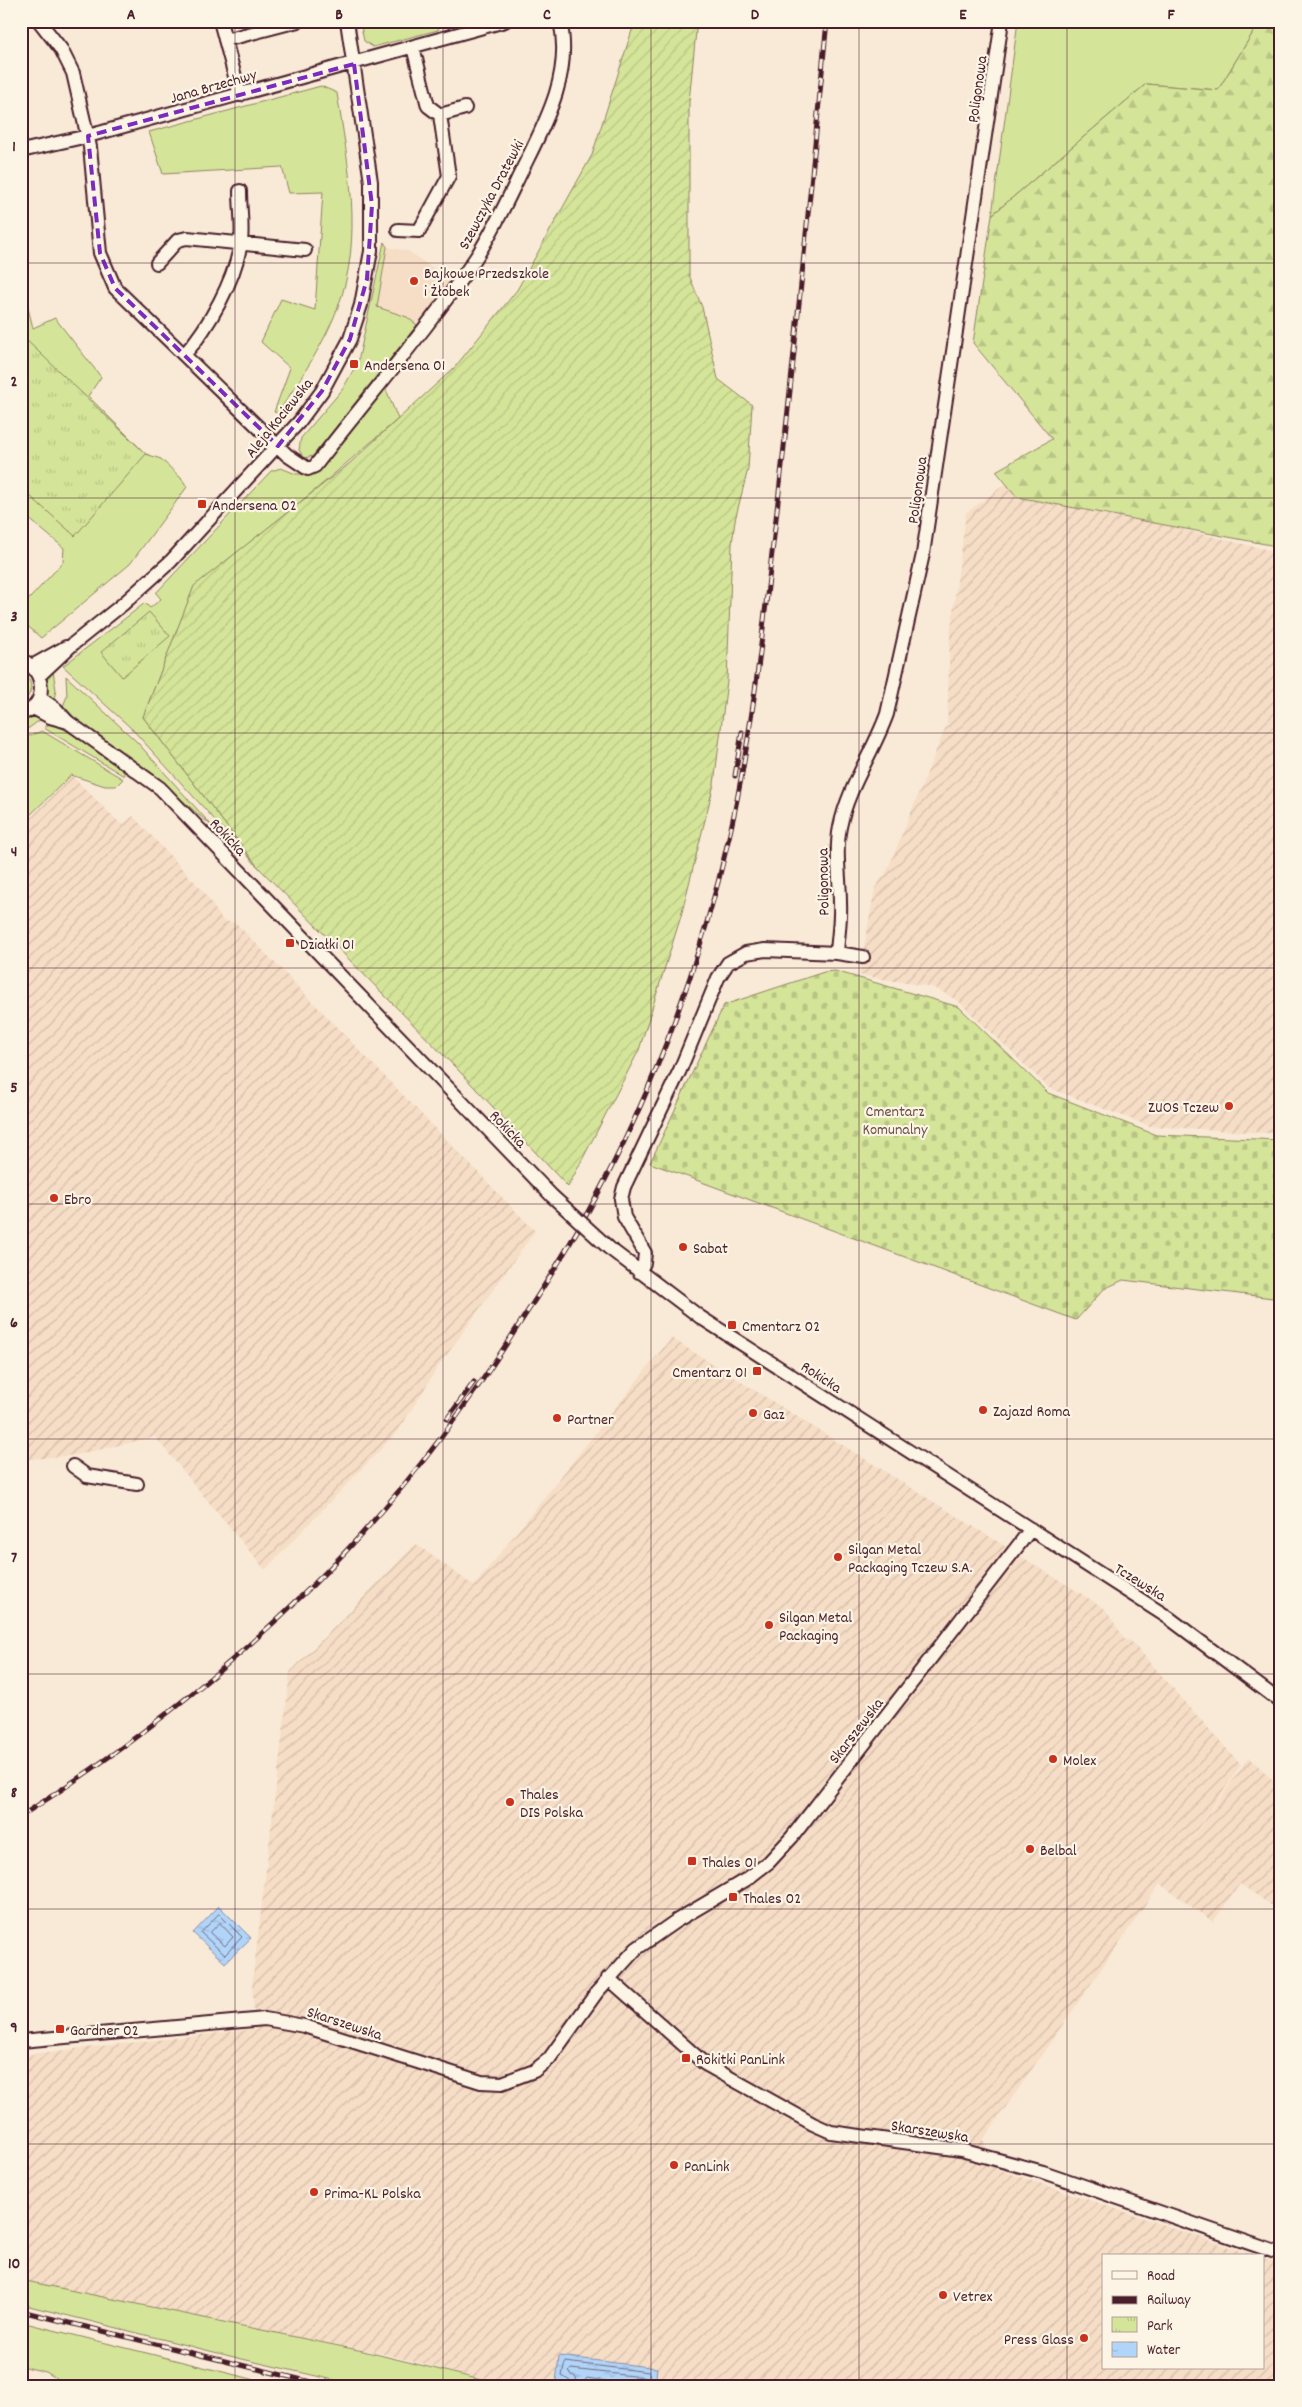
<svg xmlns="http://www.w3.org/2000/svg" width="1302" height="2407" font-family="Dekko,sans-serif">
<defs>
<pattern id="industrial-furrows" width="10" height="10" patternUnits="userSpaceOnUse" patternTransform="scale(1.25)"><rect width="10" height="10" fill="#f6ddc6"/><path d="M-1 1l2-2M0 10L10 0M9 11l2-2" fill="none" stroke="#d4bdaa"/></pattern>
<pattern id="forest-firs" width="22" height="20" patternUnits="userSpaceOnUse" patternTransform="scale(1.25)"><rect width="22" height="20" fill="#d4e599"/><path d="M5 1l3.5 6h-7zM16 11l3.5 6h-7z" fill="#b8c484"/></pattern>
<pattern id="cemetery-stones" width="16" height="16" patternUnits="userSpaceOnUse" patternTransform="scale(1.25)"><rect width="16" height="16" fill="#d4e599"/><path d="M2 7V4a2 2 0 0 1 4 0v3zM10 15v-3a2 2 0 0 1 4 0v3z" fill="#b8c484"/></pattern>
<pattern id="park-tufts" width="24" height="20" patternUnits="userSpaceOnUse" patternTransform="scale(1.25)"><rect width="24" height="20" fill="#d4e599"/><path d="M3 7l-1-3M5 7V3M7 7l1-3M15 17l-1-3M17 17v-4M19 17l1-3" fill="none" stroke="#b8c484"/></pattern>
<pattern id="garden-furrows" width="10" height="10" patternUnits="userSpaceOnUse" patternTransform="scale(1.25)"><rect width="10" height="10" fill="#d4e599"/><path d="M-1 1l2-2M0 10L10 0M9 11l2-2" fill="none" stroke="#b8c484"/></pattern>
<pattern id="water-ripples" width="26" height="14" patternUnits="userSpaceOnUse" patternTransform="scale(1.25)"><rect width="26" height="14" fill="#b1d5f9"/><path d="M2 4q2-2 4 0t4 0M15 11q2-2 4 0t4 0" fill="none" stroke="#9ab6d6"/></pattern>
</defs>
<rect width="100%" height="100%" fill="#f9ead7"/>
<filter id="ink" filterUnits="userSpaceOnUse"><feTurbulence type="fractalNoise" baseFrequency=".02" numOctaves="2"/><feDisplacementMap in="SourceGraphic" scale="10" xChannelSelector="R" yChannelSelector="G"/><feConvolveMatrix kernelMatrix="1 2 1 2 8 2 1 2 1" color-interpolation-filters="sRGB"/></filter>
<g filter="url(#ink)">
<path fill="#f6ddc6" d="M 387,247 L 408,251 L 450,280 L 417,325 L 408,318 L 377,307 Z"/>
<path fill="url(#industrial-furrows)" d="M 1011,480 L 1126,516 L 1281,553 L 1281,1134 L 1149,1126 L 1049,1088 L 958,1001 L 944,993 L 931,987 L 859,975 L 875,888 L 887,871 L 947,724 L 950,635 L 966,513 Z
M 71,775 L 122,825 L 133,816 L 204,892 L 223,921 L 236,923 L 535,1231 L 436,1370 L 399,1430 L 265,1570 L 155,1437 L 76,1455 L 21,1460 L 21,825 L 24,825 Z
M 671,1338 L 1104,1608 L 1125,1639 L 1132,1642 L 1241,1765 L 1169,1871 L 1249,1757 L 1281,1788 L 1281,1912 L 1240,1884 L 1213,1922 L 1160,1884 L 983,2140 L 997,2169 L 1256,2256 L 1103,2256 L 1103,2368 L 1263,2368 L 1263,2258 L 1281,2264 L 1281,2386 L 508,2386 L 380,2353 L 81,2294 L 21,2280 L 21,2055 L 255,2029 L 252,1985 L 290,1672 L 416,1544 L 474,1586 Z"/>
<path fill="#d4e599" stroke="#8f8262" d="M 360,21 L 442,21 L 438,30 L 373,47 L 364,41 Z
M 1018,21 L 1260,21 L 1218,90 L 1146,84 L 992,215 Z
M 321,86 L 337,93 C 348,163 364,238 338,307 C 324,345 300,379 278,413 L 274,412 L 290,368 L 261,342 L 281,299 L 315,310 L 323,192 L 289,193 L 282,167 L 163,174 L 149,132 Z
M 384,242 L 387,247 L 377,307 L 407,317 L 417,325 L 313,456 L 304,458 L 299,450 L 301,438 L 342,390 L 358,362 Z
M 26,279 L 28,308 L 33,328 L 55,318 L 101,377 L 88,396 L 146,454 L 161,459 L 182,479 L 187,487 L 130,564 L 41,638 L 21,620 L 21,608 L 63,562 L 64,548 L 21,512 L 21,280 Z
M 385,387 L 398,419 L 314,491 L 194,587 L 143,717 L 258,867 L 238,845 L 239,843 L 235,838 L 233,840 L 132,729 L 63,666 L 145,603 L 150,608 L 161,599 L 156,593 L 271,471 L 281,468 L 296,474 L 313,474 L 350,433 Z
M 53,671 L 56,690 L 53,703 C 44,693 42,680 53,671 Z
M 21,672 C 35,680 33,695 21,704 Z
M 66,676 L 137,742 L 213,827 L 146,769 L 62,709 L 67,696 Z
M 31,715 L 44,717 L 29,728 L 21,730 L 21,718 Z
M 52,722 L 119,763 L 124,767 L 124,776 L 44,728 Z
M 42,731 L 123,779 L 116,786 L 105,786 L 71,775 L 21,824 L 21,739 Z
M 21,2280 L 363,2351 L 506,2386 L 360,2386 L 242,2359 L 21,2304 Z
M 21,2322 L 280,2386 L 69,2386 L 46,2372 L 21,2366 Z
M 21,2377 L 54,2386 L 21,2386 Z"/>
<path fill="url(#forest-firs)" stroke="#8f8262" d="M 1260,21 L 1281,21 L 1281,547 L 1017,497 L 996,471 L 1052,439 L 973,343 L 992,215 L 1146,84 L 1218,90 Z"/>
<path fill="url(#cemetery-stones)" stroke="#8f8262" d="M 835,971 L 959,1007 L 1048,1093 L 1156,1135 L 1281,1140 L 1281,1299 L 1123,1280 L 1104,1289 L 1076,1320 L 650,1163 L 724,1005 L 824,972 Z"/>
<path fill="url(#park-tufts)" stroke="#8f8262" d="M 21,335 L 146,454 L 75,536 L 21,488 Z
M 149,612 L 170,636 L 122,677 L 101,652 Z"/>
<path fill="url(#garden-furrows)" stroke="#8f8262" d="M 635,21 L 697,21 L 689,102 L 689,275 L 702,307 L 718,379 L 752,405 L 748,469 L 735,520 L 732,544 L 727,681 L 714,784 L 681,916 L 639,1050 L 568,1187 L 461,1073 L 258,867 L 143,717 L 194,586 L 350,463 L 455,367 L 517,290 L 592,155 Z"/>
<path fill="url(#water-ripples)" stroke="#888ca7" d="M 219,1906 L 251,1938 L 225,1963 L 193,1933 Z
M 559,2356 L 657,2368 L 655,2386 L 586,2386 L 556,2382 Z"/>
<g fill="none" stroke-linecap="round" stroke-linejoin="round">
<path stroke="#73687d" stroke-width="1" d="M 219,1914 L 242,1937 L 225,1955 L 201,1933 Z
M 220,1923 L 233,1937 L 225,1946 L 210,1933 Z
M 571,2386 L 569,2380 L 562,2376 L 565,2362 L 649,2372 L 650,2386
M 578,2386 L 576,2378 L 569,2372 L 571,2369 L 642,2377 L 644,2386
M 585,2386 L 585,2380 L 587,2378 L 636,2386"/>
<g stroke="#4a1f2b" stroke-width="16">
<path id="minor" d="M 39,21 L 61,49 L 73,73 L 90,147 L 100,253 L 115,288 L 287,455 L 308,469 L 315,466 C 368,397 426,331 475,259 C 495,229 510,194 526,162 C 548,118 572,71 560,21
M 220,21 L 240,95
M 225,40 L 298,21
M 440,115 L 465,108
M 21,151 L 88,136 L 505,21
M 398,230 L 419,231 L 449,176 L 440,115 L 428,106 L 413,47
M 157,263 L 178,240 L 187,238 L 305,250
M 184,355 C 209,327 235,280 241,242 C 243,226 240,208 240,191
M 21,660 C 46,669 49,706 21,714
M 32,666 L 66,647
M 39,676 L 73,644 L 123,604 L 171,561 L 299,422 L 322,391 L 350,339 L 361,305 L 371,251 L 371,182 L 347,21
M 40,698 L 56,709 L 68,722 L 160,788 L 552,1196
M 33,708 L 50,717 L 68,722
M 837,953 C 838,936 841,920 840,903 C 840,877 835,852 840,827 C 848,787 873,753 887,714 L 923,554 L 1002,21
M 609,1248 L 700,1317 L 1169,1618 L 1281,1702
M 639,1272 L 644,1263 L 645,1253 L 624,1217 L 621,1199 L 624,1187 L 680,1070 L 718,978 L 728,963 L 746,953 L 765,950 L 837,953 L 863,957
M 73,1466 L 87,1476 L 137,1484
M 608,1978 L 705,2064 L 813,2124 L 831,2132 L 961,2150 L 1043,2172 L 1281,2254
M 21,2041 L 265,2019 L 304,2026 L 481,2082 L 502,2083 L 534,2071 L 549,2059 L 597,1992 L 636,1949 L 676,1921 L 747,1879 L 769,1862 L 792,1837 L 1031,1529"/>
</g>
<use href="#minor" stroke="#fcf5e5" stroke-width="12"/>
<g stroke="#4a1f2b" stroke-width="5">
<path id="rail" d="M 735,776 L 742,732
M 447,1419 L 474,1382
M 21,1816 C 127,1749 224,1673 313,1585 C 392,1507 459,1419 518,1326 C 537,1297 556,1268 573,1238 C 645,1116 699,971 730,833 C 752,735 762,636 774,536 C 794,365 810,193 827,21
M 21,2311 L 327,2386"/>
</g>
<use href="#rail" stroke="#fcf5e5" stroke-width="3" stroke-dasharray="9" stroke-linecap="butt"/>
<g stroke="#4a1f2b" stroke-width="16" stroke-linecap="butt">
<path id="minor-bridge" d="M 552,1196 L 609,1248"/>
</g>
<use href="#minor-bridge" stroke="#fcf5e5" stroke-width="12"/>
</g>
</g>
<path fill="none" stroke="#7b2cbf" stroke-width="4" stroke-dasharray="10 6" stroke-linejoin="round" d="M 354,64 L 372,205 L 367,279 L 350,339 L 322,391 L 278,446 L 115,288 L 100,253 L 88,136 Z"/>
<path fill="none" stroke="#4a1f2b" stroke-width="1" stroke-opacity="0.55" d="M 235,21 L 235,2386M 443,21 L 443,2386M 651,21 L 651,2386M 859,21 L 859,2386M 1067,21 L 1067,2386M 21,263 L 1281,263M 21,498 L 1281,498M 21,733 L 1281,733M 21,968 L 1281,968M 21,1204 L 1281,1204M 21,1439 L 1281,1439M 21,1674 L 1281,1674M 21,1909 L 1281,1909M 21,2144 L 1281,2144"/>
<g fill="#c8321e" stroke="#fcf5e5" stroke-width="2">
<circle cx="414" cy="281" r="5"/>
<rect x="349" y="359" width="10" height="10" rx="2.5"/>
<rect x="197" y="499" width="10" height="10" rx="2.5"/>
<rect x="285" y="938" width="10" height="10" rx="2.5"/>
<circle cx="1229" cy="1106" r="5"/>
<circle cx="54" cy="1198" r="5"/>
<circle cx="683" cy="1247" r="5"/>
<rect x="727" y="1320" width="10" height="10" rx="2.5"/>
<rect x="752" y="1366" width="10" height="10" rx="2.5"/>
<circle cx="983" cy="1410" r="5"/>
<circle cx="753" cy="1413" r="5"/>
<circle cx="557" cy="1418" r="5"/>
<circle cx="838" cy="1557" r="5"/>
<circle cx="769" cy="1625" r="5"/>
<circle cx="1053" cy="1759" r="5"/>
<circle cx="510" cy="1802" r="5"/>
<circle cx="1030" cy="1849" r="5"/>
<rect x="687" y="1856" width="10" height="10" rx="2.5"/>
<rect x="728" y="1892" width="10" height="10" rx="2.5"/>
<rect x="55" y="2024" width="10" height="10" rx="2.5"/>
<rect x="681" y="2053" width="10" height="10" rx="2.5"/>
<circle cx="674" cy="2165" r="5"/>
<circle cx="314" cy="2192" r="5"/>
<circle cx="943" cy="2295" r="5"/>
<circle cx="1084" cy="2338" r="5"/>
</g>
<g text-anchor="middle" stroke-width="4.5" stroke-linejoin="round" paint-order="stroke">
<g font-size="16" fill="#4a1f2b" stroke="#fcf5e5">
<text transform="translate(213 85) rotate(-16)" y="6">Jana Brzechwy</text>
<text transform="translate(976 89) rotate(-82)" y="6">Poligonowa</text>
<text transform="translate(490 194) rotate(-62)" y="6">Szewczyka Dratewki</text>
<text transform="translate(278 417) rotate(-51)" y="6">Aleja Kociewska</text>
<text transform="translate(916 490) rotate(-82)" y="6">Poligonowa</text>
<text transform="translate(229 836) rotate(47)" y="6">Rokicka</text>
<text transform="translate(822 882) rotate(-91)" y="6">Poligonowa</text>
<text transform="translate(509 1128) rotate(46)" y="6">Rokicka</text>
<text transform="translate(822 1376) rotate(33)" y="6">Rokicka</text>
<text transform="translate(1141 1581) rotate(32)" y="6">Tczewska</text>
<text transform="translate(855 1730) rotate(-52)" y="6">Skarszewska</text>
<text transform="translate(345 2022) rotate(18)" y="6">Skarszewska</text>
<text transform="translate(930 2130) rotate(9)" y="6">Skarszewska</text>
</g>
<g font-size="16" fill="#4a1f2b" stroke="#fcf5e5" text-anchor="start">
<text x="424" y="278">Bajkowe Przedszkole<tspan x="424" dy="18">i Żłobek</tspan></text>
<text x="364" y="370">Andersena 01</text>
<text x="212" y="510">Andersena 02</text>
<text x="300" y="949">Działki 01</text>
<text x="1219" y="1112" text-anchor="end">ZUOS Tczew</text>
<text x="64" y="1204">Ebro</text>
<text x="693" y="1253">Sabat</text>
<text x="742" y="1331">Cmentarz 02</text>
<text x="747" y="1377" text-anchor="end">Cmentarz 01</text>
<text x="993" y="1416">Zajazd Roma</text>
<text x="763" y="1419">Gaz</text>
<text x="567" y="1424">Partner</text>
<text x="848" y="1554">Silgan Metal<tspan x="848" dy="18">Packaging Tczew S.A.</tspan></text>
<text x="779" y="1622">Silgan Metal<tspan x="779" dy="18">Packaging</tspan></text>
<text x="1063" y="1765">Molex</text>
<text x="520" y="1799">Thales<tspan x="520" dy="18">DIS Polska</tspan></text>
<text x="1040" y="1855">Belbal</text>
<text x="702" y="1867">Thales 01</text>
<text x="743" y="1903">Thales 02</text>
<text x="70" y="2035">Gardner 02</text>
<text x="696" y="2064">Rokitki PanLink</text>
<text x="684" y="2171">PanLink</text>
<text x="324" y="2198">Prima-KL Polska</text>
<text x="953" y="2301">Vetrex</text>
<text x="1074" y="2344" text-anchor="end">Press Glass</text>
</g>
<g font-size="16" fill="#6c5046" stroke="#fcf5e5">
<text x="895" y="1116">Cmentarz<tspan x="895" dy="18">Komunalny</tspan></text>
</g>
</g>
<rect width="1302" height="2407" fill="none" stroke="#fcf5e5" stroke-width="55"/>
<rect x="1102" y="2254" width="162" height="115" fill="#fcf5e5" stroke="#b59f9b"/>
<rect x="1112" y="2271" width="25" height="8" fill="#fcf5e5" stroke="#b59f9b"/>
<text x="1147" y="2280" font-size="15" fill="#4a1f2b">Road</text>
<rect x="1112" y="2296" width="25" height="8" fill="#4a1f2b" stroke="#b59f9b"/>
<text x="1147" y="2304" font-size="15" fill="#4a1f2b">Railway</text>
<rect x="1112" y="2317" width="25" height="15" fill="url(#park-tufts)" stroke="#b59f9b"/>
<text x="1147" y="2330" font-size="15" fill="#4a1f2b">Park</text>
<rect x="1112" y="2342" width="25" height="15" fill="url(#water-ripples)" stroke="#b59f9b"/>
<text x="1147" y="2354" font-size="15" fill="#4a1f2b">Water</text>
<rect x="28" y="28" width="1246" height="2352" fill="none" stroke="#4a1f2b" stroke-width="2"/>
<g font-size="16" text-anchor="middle" font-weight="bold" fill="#4a1f2b">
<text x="131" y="19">A</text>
<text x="339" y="19">B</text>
<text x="547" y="19">C</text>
<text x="755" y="19">D</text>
<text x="963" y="19">E</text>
<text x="1171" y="19">F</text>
<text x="14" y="151">1</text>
<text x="14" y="386">2</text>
<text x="14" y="621">3</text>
<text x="14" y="856">4</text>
<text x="14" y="1092">5</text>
<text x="14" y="1327">6</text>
<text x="14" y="1562">7</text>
<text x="14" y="1797">8</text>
<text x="14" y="2032">9</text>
<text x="14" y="2268">10</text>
</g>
</svg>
